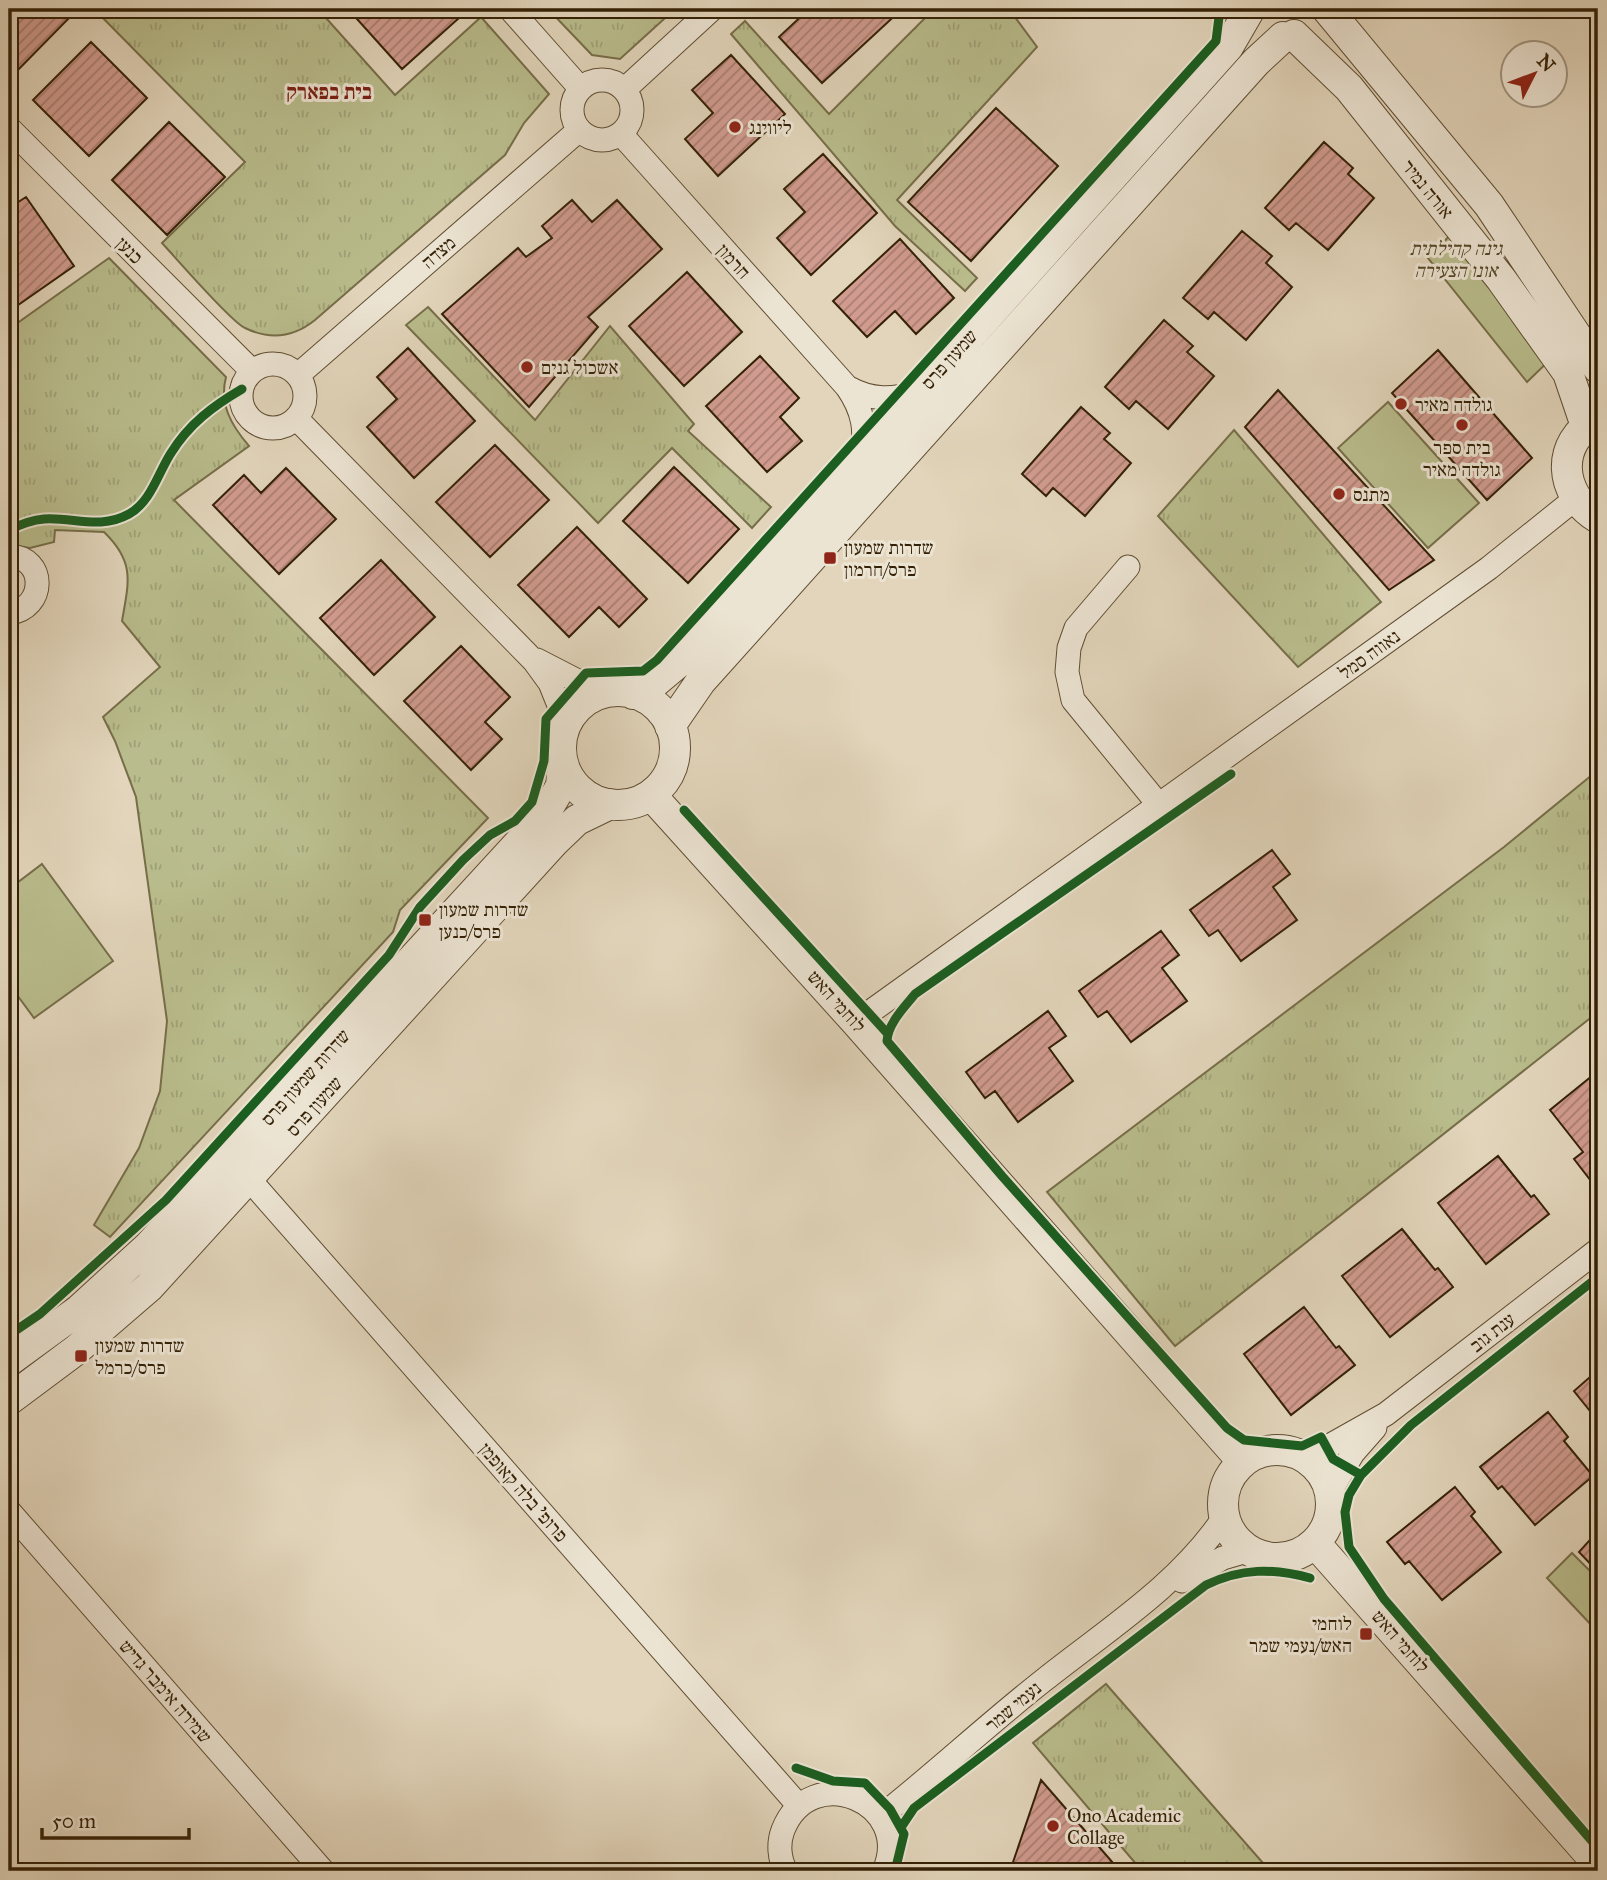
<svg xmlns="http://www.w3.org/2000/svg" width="1607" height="1880" font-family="'IM FELL Great Primer','Frank Ruhl Libre',serif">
<defs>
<pattern id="grass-tufts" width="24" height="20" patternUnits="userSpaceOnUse" patternTransform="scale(1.75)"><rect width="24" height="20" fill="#b9bc8c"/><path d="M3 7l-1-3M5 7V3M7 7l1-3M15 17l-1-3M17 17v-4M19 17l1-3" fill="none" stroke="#a0a177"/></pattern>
<pattern id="building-hatch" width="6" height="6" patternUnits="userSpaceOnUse" patternTransform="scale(1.75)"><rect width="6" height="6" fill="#d19b8f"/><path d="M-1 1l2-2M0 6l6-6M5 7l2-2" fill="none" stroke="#aa7e73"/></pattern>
</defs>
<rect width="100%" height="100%" fill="#e2d5bb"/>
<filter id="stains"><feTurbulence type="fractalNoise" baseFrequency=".00286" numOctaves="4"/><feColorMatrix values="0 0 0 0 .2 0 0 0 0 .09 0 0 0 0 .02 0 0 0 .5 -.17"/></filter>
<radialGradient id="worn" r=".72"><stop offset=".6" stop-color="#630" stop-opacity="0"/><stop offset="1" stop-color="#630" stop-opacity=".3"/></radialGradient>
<path fill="url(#grass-tufts)" stroke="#766e49" stroke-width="2" d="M 94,9 L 318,9 L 395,95 L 481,17 L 549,94 L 524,123 L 505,155 L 315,320 C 294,337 270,340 245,328 C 231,322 176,258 162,243 L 245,162 Z
M 548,9 L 675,9 L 620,59 L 592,55 Z
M 934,9 L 1009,9 L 1037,47 L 897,200 L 977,278 L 965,291 L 895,226 L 731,34 L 745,21 L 829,114 Z
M 109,258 L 226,377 C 219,404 231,425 249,446 L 174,500 L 488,818 L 400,910 L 393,932 L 110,1237 L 94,1225 L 139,1148 L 160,1091 L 167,1021 L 136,797 L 115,741 L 103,717 L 160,667 L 122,621 C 129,581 135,562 104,532 L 55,530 L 54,542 L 30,548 L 9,545 L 9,329 Z
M 428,307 L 535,420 L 610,326 L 694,424 L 688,431 L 771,507 L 752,528 L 672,448 L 598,523 L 406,325 Z
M 1234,430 L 1381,602 L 1298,667 L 1158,516 Z
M 1598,770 L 1598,1012 L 1175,1346 L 1047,1192 L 1504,847 Z
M 1106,1684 L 1270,1871 L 1142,1871 L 1033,1743 Z"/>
<path fill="#b9bc8c" stroke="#766e49" stroke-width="2" d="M 1458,227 L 1555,355 L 1527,382 L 1428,258 Z
M 1388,402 L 1479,503 L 1428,548 L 1338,448 Z
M 42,864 L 113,961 L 34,1018 L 9,984 L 9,889 Z
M 1572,1553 L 1598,1579 L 1598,1626 L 1595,1629 L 1547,1578 Z"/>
<path fill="url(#building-hatch)" stroke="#342106" stroke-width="2" d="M 9,9 L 62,9 L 70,17 L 9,79 Z
M 348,9 L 469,9 L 402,69 Z
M 809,9 L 902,9 L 822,83 L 779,37 Z
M 91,42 L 147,98 L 89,156 L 33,100 Z
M 731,55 L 785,114 L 718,176 L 685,139 L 713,113 L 692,90 Z
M 996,108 L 1058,166 L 971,261 L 908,202 Z
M 169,122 L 225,177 L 167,235 L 112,180 Z
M 1324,142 L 1353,168 L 1348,174 L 1374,198 L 1328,250 L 1296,223 L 1289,230 L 1265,208 Z
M 823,154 L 877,213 L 811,275 L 777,238 L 805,212 L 784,189 Z
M 26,197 L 74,266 L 18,305 L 9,292 L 9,208 Z
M 572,200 L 592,222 L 617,200 L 662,249 L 588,317 L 598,327 L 529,407 L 442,314 L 518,248 L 526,257 L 552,238 L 542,226 Z
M 1242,231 L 1272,256 L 1266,263 L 1292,287 L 1246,340 L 1214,312 L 1208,319 L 1183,298 Z
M 900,239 L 954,298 L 916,334 L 895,311 L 867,337 L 833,301 Z
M 687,272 L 742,332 L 684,386 L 629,326 Z
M 1164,320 L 1193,346 L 1187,352 L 1214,376 L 1168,429 L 1136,401 L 1129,409 L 1105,387 Z
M 408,348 L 475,421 L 414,478 L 367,427 L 397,399 L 377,377 Z
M 1438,350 L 1532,458 L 1487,500 L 1392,393 Z
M 760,356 L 799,398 L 780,417 L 802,441 L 767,472 L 706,406 Z
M 1278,390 L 1434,560 L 1389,590 L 1245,427 Z
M 1081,407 L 1110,433 L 1104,439 L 1131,463 L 1085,516 L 1053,488 L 1046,496 L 1022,474 Z
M 495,445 L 549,500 L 490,557 L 436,502 Z
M 674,467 L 739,529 L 688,583 L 623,521 Z
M 286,468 L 336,519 L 279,574 L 213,505 L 244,475 L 261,493 Z
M 577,527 L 647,599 L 619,627 L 599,607 L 569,637 L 518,585 Z
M 381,560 L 435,617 L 374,675 L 320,618 Z
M 461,646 L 510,697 L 485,722 L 502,739 L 471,770 L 404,701 Z
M 1272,850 L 1290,874 L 1273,887 L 1297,920 L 1241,961 L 1218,930 L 1209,936 L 1190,910 Z
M 1161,931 L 1179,955 L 1162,968 L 1187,1001 L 1131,1042 L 1107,1011 L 1098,1017 L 1079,991 Z
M 1048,1011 L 1066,1036 L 1049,1048 L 1073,1081 L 1018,1122 L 995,1091 L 985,1098 L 966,1072 Z
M 1598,1071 L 1598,1190 L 1574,1159 L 1583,1152 L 1550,1110 Z
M 1498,1156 L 1531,1197 L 1534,1195 L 1549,1214 L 1486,1264 L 1438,1203 Z
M 1402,1229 L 1435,1270 L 1438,1268 L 1453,1287 L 1390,1337 L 1342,1276 Z
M 1304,1307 L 1336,1348 L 1339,1346 L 1355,1365 L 1291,1415 L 1244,1354 Z
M 1598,1370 L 1598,1421 L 1574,1391 Z
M 1548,1412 L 1568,1437 L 1564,1441 L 1593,1476 L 1535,1525 L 1502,1486 L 1498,1489 L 1480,1467 Z
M 1455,1487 L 1475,1512 L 1471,1516 L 1501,1552 L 1442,1600 L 1409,1561 L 1405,1564 L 1387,1542 Z
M 1598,1531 L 1598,1572 L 1579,1552 Z
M 1041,1780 L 1120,1871 L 1010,1871 Z"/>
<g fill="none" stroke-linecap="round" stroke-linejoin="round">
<g stroke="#604e33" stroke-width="25">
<path id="minor" d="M 510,9 L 580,88
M572 110a30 30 0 1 1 60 0a30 30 0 1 1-60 0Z
M 625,89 L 712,9
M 9,128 L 252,371
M 621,134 L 847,387 C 863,410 868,432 860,459
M241 396a32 32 0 1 1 64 0a32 32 0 1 1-64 0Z
M 298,375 L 579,130
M 847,387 C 872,401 892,400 919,392
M 296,418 L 534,661 L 550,683 L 567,725
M 9,556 C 47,557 46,609 9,613
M 1128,567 L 1076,628 L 1069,648 L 1067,672 L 1073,700 L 1159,805
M 537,660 L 603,694
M 856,1022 L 1489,568 L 1575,499
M 249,1179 L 799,1806
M 1306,1459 L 1386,1414 L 1598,1250
M 1330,1492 L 1353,1453 L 1375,1428
M 9,1511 L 323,1871
M 1182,1581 L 1223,1558 L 1250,1550
M 880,1817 C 936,1773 988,1724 1044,1680 C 1108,1629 1179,1585 1225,1516
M 786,1871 C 779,1859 778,1843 783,1830 C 811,1759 914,1803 884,1871"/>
</g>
<g stroke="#604e33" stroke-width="32">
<path id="tertiary" d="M 1327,9 L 1489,205 L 1598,368
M 1294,35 L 1349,88 L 1501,279 L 1568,373 L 1586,426
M 1598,419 C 1554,442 1559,495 1598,518
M561 748a57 57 0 1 1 114 0a57 57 0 1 1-114 0Z
M 633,694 L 648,688 L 679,662 L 1228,47 L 1250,9
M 670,726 L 701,681 L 1256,62 L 1283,37
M 651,795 L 856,1022 L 1243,1462
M 9,1361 L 79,1310 L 149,1246 L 543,817 L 561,786 L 563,763
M 9,1400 L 76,1350 L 149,1287 L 554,842 L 577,820 L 610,804
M1223 1504a54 54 0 1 1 108 0a54 54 0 1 1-108 0Z
M 1315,1543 L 1598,1864"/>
</g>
<use href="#minor" stroke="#ece4d3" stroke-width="23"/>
<use href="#tertiary" stroke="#ece4d3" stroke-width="30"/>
<g stroke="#ece4d3" stroke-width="13">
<path id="cycleway" d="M 9,530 C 19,525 32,520 44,519 C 74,517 100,530 129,514 C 151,502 158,473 171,453 C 189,424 213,406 242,389
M 1231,774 L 915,994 C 904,1008 888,1023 887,1041 L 1002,1176 L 1227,1428 L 1244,1440 L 1302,1446 L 1321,1437 L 1333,1459 L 1361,1475
M 684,810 L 887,1033
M 1598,1277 L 1411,1425 L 1361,1475 L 1349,1495 L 1345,1512 L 1349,1547 L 1384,1599 L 1598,1848
M 9,1335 L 40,1314 L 166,1200 L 389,955 L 420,907 L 463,860 L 490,835 L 515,821 L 532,802 L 544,761 L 546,719 L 586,673 L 643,671 L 657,660 L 1216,41 L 1219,17
M 796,1768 L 833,1781 L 865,1783 L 890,1809 L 904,1834 L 895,1871
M 902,1826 L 914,1808 L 1206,1585 C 1241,1568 1273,1568 1310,1578"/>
</g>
<use href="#cycleway" stroke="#1b5e20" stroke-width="9"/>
</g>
<g fill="#8f2418" stroke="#ece4d3" stroke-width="2.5">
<circle cx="735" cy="127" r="7"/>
<circle cx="527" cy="367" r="7"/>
<circle cx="1401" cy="404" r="7"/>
<circle cx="1462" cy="425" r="7"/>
<circle cx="1339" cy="494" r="7"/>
<rect x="823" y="551" width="14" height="14" rx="3.5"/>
<rect x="418" y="913" width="14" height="14" rx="3.5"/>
<rect x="74" y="1349" width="14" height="14" rx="3.5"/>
<rect x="1359" y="1627" width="14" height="14" rx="3.5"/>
<circle cx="1053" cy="1826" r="7"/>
</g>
<g text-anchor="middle" stroke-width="6" stroke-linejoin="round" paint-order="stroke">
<g font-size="19" fill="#342106" stroke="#ece4d3" text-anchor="start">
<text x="749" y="134">ליווינג</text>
<text x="541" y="374">אשכול גנים</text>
<text x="1415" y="411">גולדה מאיר</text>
<text x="1462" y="454" text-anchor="middle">בית ספר<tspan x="1462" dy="22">גולדה מאיר</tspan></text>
<text x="1353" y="501">מתנס</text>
<text x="844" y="554">שדרות שמעון<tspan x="844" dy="22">פרס/חרמון</tspan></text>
<text x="439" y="916">שדרות שמעון<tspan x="439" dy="22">פרס/כנען</tspan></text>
<text x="95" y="1352">שדרות שמעון<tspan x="95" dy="22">פרס/כרמל</tspan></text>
<text x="1352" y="1630" text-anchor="end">לוחמי<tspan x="1352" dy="22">האש/נעמי שמר</tspan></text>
<text x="1067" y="1822">Ono Academic<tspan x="1067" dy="22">Collage</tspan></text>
</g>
<g font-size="19" fill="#342106" stroke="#ece4d3">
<text transform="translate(1428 189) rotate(51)" y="7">אורה נמיר</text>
<text transform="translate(130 250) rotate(45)" y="7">כנען</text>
<text transform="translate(438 252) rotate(-41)" y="7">מצדה</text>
<text transform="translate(734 261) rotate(48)" y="7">חרמון</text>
<text transform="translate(949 359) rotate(-48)" y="7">שמעון פרס</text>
<text transform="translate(1369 654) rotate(-36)" y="7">נאווה סמל</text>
<text transform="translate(837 1001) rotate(48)" y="7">לוחמי האש</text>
<text transform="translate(305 1077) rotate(-48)" y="7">שדרות שמעון פרס</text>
<text transform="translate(314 1106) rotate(-48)" y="7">שמעון פרס</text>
<text transform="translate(1492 1332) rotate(-38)" y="7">ענת גוב</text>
<text transform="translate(524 1492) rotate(49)" y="7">פרופ' בלה קאופמן</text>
<text transform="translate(1401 1641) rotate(49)" y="7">לוחמי האש</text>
<text transform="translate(166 1691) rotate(49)" y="7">שמירה אימבר גדיש</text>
<text transform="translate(1013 1706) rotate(-40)" y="7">נעמי שמר</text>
</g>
<g font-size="19" font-style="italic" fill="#554828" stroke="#ece4d3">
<text x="1456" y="255">גינה קהילתית<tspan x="1456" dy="22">אונו הצעירה</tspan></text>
</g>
<g font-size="21" font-weight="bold" fill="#7a1f14" stroke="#ece4d3">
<text x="329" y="99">בית בפארק</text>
</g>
</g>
<rect width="1607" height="1880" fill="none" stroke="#e2d5bb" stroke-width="35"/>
<rect x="10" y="10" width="1586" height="1859" fill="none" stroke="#342106" stroke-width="3.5"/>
<rect x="18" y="18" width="1572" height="1845" fill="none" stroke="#342106" stroke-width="2"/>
<g transform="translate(1534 74) rotate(48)"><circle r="33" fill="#ece4d3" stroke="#a29681" stroke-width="2"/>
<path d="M0-5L12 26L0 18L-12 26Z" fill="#8f2418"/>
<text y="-10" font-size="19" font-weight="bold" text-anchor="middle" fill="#342106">N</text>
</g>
<path d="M42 1828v10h147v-10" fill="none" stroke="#342106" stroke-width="3.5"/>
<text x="52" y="1828" font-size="21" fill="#342106" stroke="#ece4d3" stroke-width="5" paint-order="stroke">50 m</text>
<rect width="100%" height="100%" filter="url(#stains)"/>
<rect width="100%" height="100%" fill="url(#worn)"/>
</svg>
